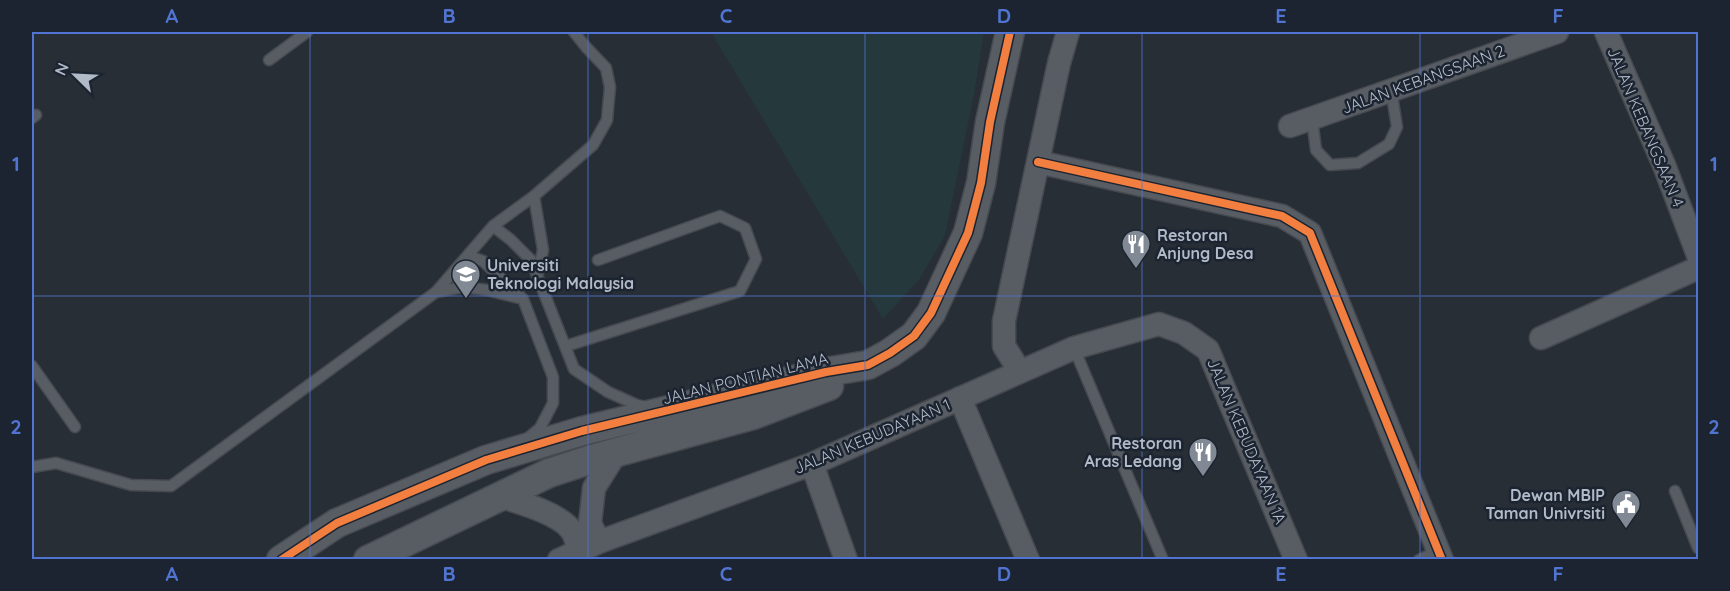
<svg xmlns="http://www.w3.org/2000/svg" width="1730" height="591" font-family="Quicksand,sans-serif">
<rect width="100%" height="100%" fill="#282e35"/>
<path fill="#25383b" d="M 711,32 L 984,32 L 974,95 L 945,235 L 919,280 L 883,319 Z"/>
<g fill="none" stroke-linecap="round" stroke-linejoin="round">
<g stroke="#464a50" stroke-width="13">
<path id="service" d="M 269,60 L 307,32
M 32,118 L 36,115
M 1312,119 L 1316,150 L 1330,165 L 1358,163 L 1389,144 L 1397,127 L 1391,89
M 534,196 L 543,250 L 537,277
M 493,226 L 511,240 L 531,260 L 574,369 L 608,392 L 637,405 L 647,407
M 468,256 L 483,261 L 523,299 L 553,377 L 553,403 L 540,428 L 528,438
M 436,292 L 463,287 L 487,290 L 523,299
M 566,346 L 740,291 L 756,259 L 745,228 L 720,216 L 598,260
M 1074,348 L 1163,560
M 32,366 L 75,427
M 32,467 L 56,463 L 131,485 L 171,486 L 436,292 L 493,226 L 534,196 L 593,145 L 607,120 L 610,87 L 606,68 L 586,47 L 574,32
M 1675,491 L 1698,548
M 1419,560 L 1439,550"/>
</g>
<g stroke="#464a50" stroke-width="25">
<path id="minor" d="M 1606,32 L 1664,165 L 1698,255
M 1290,126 L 1557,32
M 1038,162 L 1282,216 L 1310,233 L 1442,560
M 1541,338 L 1698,268
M 1019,370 L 1004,346 L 1004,321 L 1059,63 L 1068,32
M 960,398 L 1028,560
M 812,464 L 846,560
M 498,496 C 519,502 563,514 573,533 C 576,539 577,545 579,551
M 599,542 L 590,523 L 594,488 L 616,453
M 559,560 L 599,542 L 812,464 L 1074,348 L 1159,324 L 1184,333 L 1208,350 L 1296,560"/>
</g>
<g stroke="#464a50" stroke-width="31">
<path id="tertiary" d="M 281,560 L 337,523 L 486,460 L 582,431 L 826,372 L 868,365 L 890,353 L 914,336 L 931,313 L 968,233 L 981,183 L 990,122 L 1010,32
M 368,560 L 549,473 L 592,459 L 753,415 L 829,386"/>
</g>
<use href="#service" stroke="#585c63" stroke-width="10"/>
<use href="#minor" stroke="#585c63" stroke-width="22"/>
<use href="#tertiary" stroke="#585c63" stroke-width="28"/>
<g stroke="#1b2430" stroke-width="11">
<path id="cycleway" d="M 1038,162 L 1282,216 L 1310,233 L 1442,560
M 281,560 L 337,523 L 486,460 L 582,431 L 826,372 L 868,365 L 890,353 L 914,336 L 931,313 L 968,233 L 981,183 L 990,122 L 1010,32"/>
</g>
<use href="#cycleway" stroke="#f27e40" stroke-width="8"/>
</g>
<path fill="none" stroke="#5174d2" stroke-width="1.5" stroke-opacity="0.55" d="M 310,32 L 310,560M 588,32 L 588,560M 865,32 L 865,560M 1142,32 L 1142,560M 1420,32 L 1420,560M 32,296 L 1698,296"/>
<defs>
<g id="restaurant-pin" transform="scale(1.5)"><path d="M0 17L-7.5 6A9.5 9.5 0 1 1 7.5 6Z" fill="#818994" stroke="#1b2430"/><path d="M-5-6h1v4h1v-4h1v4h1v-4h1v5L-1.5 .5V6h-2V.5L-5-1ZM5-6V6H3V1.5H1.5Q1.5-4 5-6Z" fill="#fff"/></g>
<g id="university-pin" transform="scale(1.5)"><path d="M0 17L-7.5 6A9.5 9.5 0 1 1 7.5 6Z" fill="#818994" stroke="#1b2430"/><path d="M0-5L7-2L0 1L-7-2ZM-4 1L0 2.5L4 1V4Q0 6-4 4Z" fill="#fff"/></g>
<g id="civic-pin" transform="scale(1.5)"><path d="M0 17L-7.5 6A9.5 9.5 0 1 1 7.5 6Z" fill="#818994" stroke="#1b2430"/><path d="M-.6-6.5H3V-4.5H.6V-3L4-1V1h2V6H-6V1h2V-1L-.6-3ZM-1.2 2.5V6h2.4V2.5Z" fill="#fff"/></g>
</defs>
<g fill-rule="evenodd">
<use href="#restaurant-pin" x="1136" y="244"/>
<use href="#university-pin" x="466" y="274"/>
<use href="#restaurant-pin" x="1203" y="452"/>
<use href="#civic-pin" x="1626" y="504"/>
</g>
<g text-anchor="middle" stroke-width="5" stroke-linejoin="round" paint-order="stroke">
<g font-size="16" fill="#b1bac7" stroke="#1b2430">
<text transform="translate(1423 79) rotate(-20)" y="6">JALAN KEBANGSAAN 2</text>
<text transform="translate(1646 127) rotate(67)" y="6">JALAN KEBANGSAAN 4</text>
<text transform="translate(745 378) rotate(-14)" y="6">JALAN PONTIAN LAMA</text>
<text transform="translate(872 436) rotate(-23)" y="6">JALAN KEBUDAYAAN 1</text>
<text transform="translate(1247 441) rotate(67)" y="6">JALAN KEBUDAYAAN 1A</text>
</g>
<g font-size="16" font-weight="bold" fill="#b1bac7" stroke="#1b2430" text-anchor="start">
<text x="1157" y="241">Restoran<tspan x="1157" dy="18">Anjung Desa</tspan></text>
<text x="487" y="271">Universiti<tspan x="487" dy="18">Teknologi Malaysia</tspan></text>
<text x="1182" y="449" text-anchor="end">Restoran<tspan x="1182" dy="18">Aras Ledang</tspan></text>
<text x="1605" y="501" text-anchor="end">Dewan MBIP<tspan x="1605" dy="18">Taman Univrsiti</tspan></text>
</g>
</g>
<rect width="1730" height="591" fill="none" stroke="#1b2430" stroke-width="66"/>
<g transform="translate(75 75) rotate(294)" stroke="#1b2430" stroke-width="4.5" paint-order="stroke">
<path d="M0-4.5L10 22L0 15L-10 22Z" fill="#b1bac7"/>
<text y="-9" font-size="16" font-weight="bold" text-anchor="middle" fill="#b1bac7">N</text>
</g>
<rect x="33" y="33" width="1664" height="525" fill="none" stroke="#5174d2" stroke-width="2"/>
<g font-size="20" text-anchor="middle" font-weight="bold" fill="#5174d2">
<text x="172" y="23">A</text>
<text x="449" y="23">B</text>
<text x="726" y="23">C</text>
<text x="1004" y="23">D</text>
<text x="1281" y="23">E</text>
<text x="1558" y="23">F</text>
<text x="16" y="171">1</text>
<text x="1714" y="171">1</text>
<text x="16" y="434">2</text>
<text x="1714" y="434">2</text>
<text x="172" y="581">A</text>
<text x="449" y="581">B</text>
<text x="726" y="581">C</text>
<text x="1004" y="581">D</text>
<text x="1281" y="581">E</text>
<text x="1558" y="581">F</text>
</g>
</svg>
